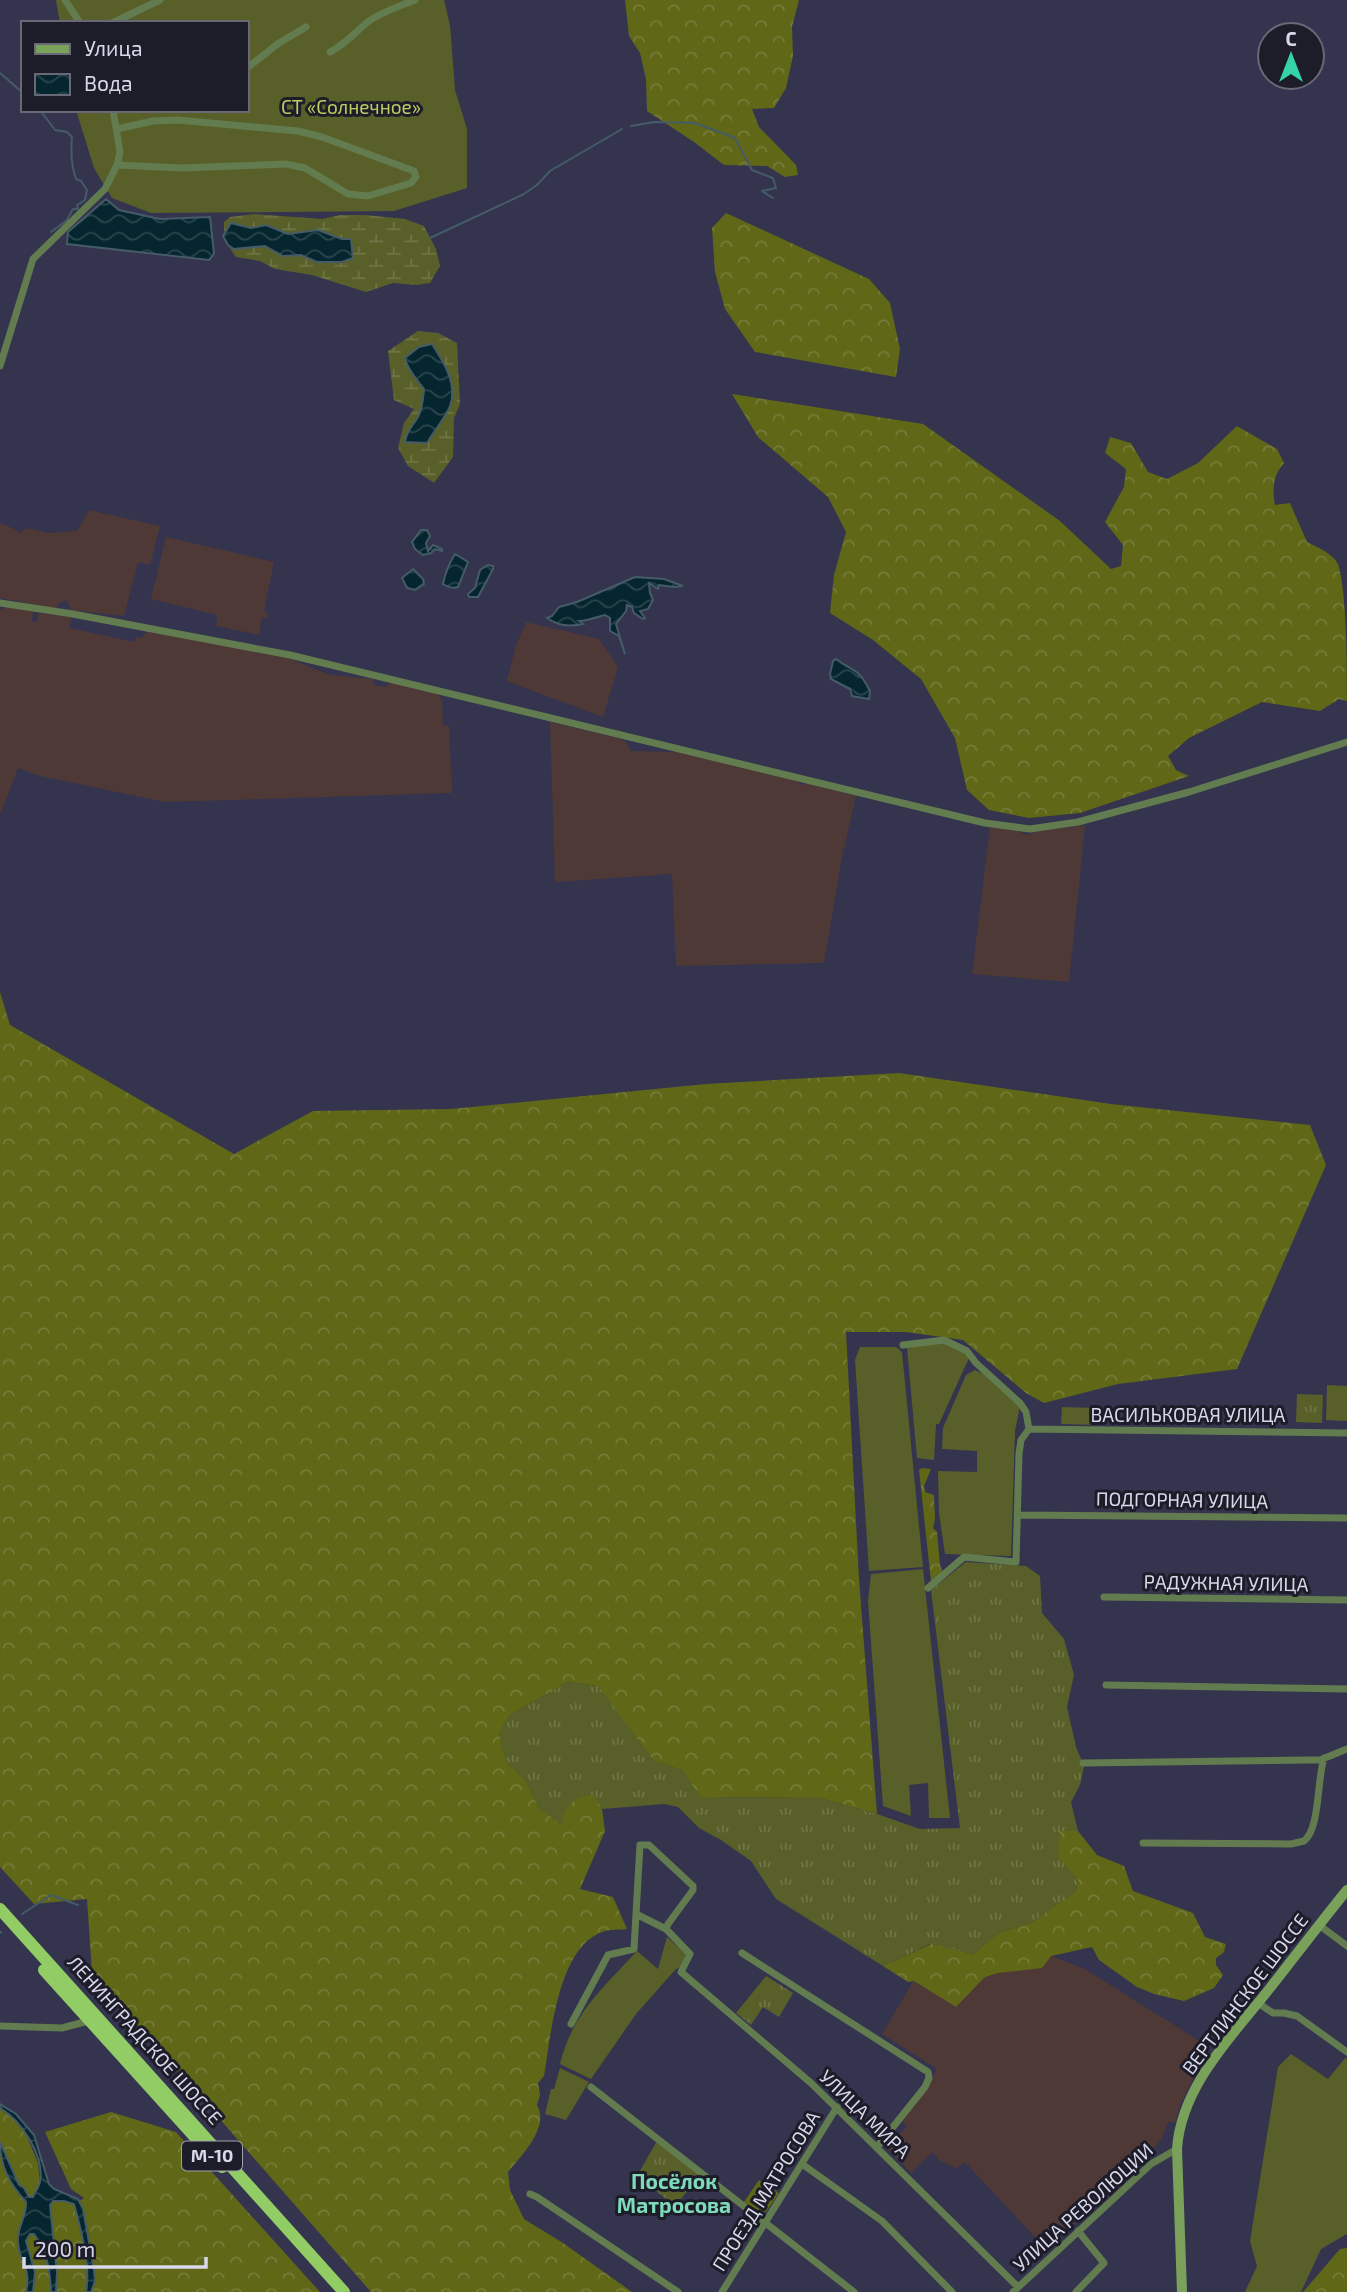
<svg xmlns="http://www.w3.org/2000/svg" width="1347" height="2292" font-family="'Exo 2',sans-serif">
<defs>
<pattern id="grass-tufts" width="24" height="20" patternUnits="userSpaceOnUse" patternTransform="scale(1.75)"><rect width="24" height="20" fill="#595f28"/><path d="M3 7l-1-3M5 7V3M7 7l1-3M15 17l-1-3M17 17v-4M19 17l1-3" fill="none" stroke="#707547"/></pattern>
<pattern id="forest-crowns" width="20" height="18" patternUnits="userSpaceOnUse" patternTransform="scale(1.75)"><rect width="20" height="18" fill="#606717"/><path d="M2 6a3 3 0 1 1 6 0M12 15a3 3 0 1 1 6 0" fill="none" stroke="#767c39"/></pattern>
<pattern id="wetland-marsh" width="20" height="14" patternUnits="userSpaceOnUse" patternTransform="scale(1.75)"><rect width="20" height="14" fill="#595f28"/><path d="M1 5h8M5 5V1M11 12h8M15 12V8" fill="none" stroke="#707547"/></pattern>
<pattern id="water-waves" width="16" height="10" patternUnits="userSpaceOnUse" patternTransform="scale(1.75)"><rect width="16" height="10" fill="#06262f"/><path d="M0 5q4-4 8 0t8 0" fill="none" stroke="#2a454d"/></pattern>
</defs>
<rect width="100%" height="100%" fill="#34344f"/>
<path fill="#4e3937" d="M 89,510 L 160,526 L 150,565 L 138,562 L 124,616 L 71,610 L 67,601 L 60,602 L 57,609 L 0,598 L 0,523 L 17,530 L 18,533 L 28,528 L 48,533 L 77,531 Z
M 166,537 L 274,562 L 264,611 L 267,612 L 267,618 L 262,617 L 259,635 L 216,626 L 217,615 L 151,599 Z
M 5,607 L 33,611 L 32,621 L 37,622 L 39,613 L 72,617 L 69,628 L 135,642 L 136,637 L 141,638 L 148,631 L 285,657 L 330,675 L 373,679 L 374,685 L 385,687 L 391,682 L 438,694 L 442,700 L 443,726 L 449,726 L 452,793 L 165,802 L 40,776 L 18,768 L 0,815 L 0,610 Z
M 526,622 L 599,639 L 618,667 L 603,717 L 507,681 L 515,648 Z
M 550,722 L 617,738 L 625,741 L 631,751 L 678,752 L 795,780 L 801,785 L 807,783 L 856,796 L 841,862 L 824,963 L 676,966 L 672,874 L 555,882 Z
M 1085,825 L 1069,982 L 972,974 L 990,827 L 1018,830 L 1023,834 L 1029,835 L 1033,832 Z
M 1051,1956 L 1085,1969 L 1209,2047 L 1180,2105 L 1175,2122 L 1168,2122 L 1161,2140 L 1153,2149 L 1155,2151 L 1046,2249 L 965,2162 L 956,2169 L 939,2160 L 932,2152 L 911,2173 L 888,2149 L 892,2140 L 907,2127 L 902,2120 L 923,2095 L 937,2069 L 882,2034 L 914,1980 L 956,2007 L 985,1977 Z"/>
<path fill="url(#grass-tufts)" d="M 1297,1394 L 1323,1395 L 1322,1423 L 1296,1422 Z
M 966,1562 L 1026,1566 L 1040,1576 L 1042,1613 L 1064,1639 L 1074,1675 L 1067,1707 L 1076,1747 L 1084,1766 L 1080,1785 L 1071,1802 L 1078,1831 L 1060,1831 L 1078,1879 L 1076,1891 L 1031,1923 L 1000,1932 L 973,1954 L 930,1944 L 883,1966 L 776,1899 L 751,1861 L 721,1840 L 699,1828 L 678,1807 L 664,1804 L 602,1809 L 595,1795 L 561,1826 L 539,1808 L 526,1781 L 507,1762 L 499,1734 L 510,1715 L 567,1682 L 599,1686 L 654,1761 L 682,1770 L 700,1797 L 820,1798 L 877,1814 L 920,1829 L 960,1828 L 931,1590 Z
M 766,1976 L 793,1993 L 779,2017 L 763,2007 L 751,2025 L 736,2013 Z
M 657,2141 L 700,2176 L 675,2206 L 637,2176 Z"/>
<path fill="url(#forest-crowns)" d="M 625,0 L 799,0 L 792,27 L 793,56 L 786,88 L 774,108 L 752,109 L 759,127 L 796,165 L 798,175 L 785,177 L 767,166 L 724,165 L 694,142 L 647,111 L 646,79 L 640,53 L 629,36 Z
M 726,213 L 869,279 L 890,303 L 900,349 L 896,377 L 755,352 L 725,309 L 715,272 L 712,228 Z
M 732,394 L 923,424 L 1060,521 L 1111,569 L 1121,566 L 1123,545 L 1105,522 L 1124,487 L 1126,469 L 1105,453 L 1110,437 L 1131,443 L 1148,472 L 1167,479 L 1198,463 L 1237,426 L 1277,449 L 1284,463 C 1273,475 1272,489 1275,505 L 1290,503 L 1307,542 C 1317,547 1332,553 1338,564 C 1347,592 1347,667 1347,701 L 1339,699 L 1320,711 L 1262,702 L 1189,738 L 1168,756 L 1176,770 L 1189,776 L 1080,813 L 1029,818 L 989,810 L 967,790 L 955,738 L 921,679 L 873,640 L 830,613 L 834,575 L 846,532 L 828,497 L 758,437 Z
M 0,992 L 10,1025 L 234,1154 L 313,1111 L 451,1109 L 706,1084 L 899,1073 L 1111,1104 L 1310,1125 L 1326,1165 L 1237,1369 L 1118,1384 L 1044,1403 L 1026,1393 L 963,1340 L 906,1332 L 846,1332 L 859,1579 L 877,1814 L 820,1798 L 700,1797 L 682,1770 L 654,1761 L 598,1686 L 567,1682 L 510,1715 L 499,1734 L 507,1762 L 526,1781 L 539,1808 L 561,1825 C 566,1805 573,1796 595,1795 L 602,1809 L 605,1831 L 580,1889 L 613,1897 L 627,1929 C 620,1930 612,1929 605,1931 C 558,1944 551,2035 544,2076 L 538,2083 L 540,2095 L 537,2105 C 550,2127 521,2156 508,2172 L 510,2190 L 524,2219 L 563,2243 L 632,2292 L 371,2292 L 92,1973 L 87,1899 L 34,1904 L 0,1867 Z
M 922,1468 L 931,1469 L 924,1486 L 925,1492 L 934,1495 L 935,1519 L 933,1528 L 937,1532 L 940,1565 L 943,1573 L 931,1581 L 919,1470 Z
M 1060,1831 L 1078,1831 L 1097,1855 L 1124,1866 L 1133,1891 L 1193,1913 L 1205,1937 L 1226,1944 L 1224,1952 L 1216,1958 L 1216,1965 L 1223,1975 L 1214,1988 L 1184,2001 L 1154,1994 L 1137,1987 L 1099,1960 L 1092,1947 L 1051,1956 L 1042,1968 L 998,1973 L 985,1977 L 956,2007 L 914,1981 L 908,1982 L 883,1966 L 931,1944 L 973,1954 L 1000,1932 L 1031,1923 L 1076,1891 L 1078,1879 L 1058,1857 Z
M 0,2108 L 23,2127 L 38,2163 L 40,2185 L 53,2201 L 64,2201 L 74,2204 L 84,2198 L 71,2189 L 45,2132 L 111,2112 L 176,2132 L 320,2292 L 0,2292 Z
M 759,2180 L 779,2193 L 764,2215 L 744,2202 Z
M 1347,2248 L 1347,2292 L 1303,2292 L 1340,2249 Z"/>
<path fill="url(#wetland-marsh)" d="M 254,214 L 322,219 L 340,215 L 365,215 L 405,219 L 424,226 L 436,249 L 440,266 L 430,283 L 417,285 L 393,283 L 366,292 L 312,275 L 275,269 L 260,261 L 236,257 C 228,246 223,236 224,222 L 230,217 Z
M 418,331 L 438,333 L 457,343 L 460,404 L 454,418 L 453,457 L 434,483 L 408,466 L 398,448 L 404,423 L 414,409 L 394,400 L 388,351 Z"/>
<path fill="#595f28" d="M 56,0 L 444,0 L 450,25 L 455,90 L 467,129 L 467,188 L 394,211 L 151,213 L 112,198 L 94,168 L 76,110 L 247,110 L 247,23 L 60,23 Z
M 942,1342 L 962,1350 L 969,1358 L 939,1424 L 936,1424 L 934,1460 L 917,1458 L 907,1348 Z
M 860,1347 L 896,1347 L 902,1352 L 923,1567 L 869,1571 L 855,1360 Z
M 975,1370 L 983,1374 L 1020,1406 L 1015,1431 L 1011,1556 L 945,1554 L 939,1513 L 938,1471 L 977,1472 L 977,1451 L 942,1449 L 943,1428 L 966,1375 Z
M 1327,1385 L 1347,1386 L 1347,1421 L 1326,1420 Z
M 1062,1407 L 1097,1408 L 1096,1425 L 1061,1424 Z
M 923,1569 L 950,1818 L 929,1818 L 928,1783 L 909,1785 L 911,1816 L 883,1806 L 868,1601 L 871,1574 Z
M 667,1937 L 686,1954 L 680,1967 L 675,1970 L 636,2014 L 591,2079 L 560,2064 C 572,2014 603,1988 637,1951 L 658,1969 Z
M 1291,2054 L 1328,2079 L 1345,2058 L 1347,2059 L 1347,2234 L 1321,2249 L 1301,2292 L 1245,2292 L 1257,2266 L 1250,2241 L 1278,2067 Z
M 560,2068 L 589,2082 L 566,2120 L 545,2114 L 551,2089 L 554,2089 Z"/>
<path fill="url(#water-waves)" stroke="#455b67" stroke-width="2" d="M 106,199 L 119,210 L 160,219 L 210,217 L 214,254 L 209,260 L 67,244 L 68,232 Z
M 231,223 L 251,228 L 266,225 L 288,234 L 318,230 L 342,239 L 351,239 L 353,258 L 342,262 L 317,262 L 301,255 L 283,256 L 265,246 L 234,249 L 228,245 L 223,236 Z
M 432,344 C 443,361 458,384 450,406 C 446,417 433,432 427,443 L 405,442 C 407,430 412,427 418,417 C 423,408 423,398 424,389 C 417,380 407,369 405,358 L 419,347 Z
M 421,530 L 427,530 L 430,536 L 426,543 L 428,551 L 433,545 L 442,549 L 442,551 L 435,549 L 431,553 L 423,555 L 415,549 L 412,542 Z
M 455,554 L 468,562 L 458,587 C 452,589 448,587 443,584 C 445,573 450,562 455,554 Z
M 488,565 L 493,566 L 493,569 L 478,597 L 469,597 L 468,594 L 475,588 L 480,570 Z
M 413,569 L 423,579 L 424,584 L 415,590 L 407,588 L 402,578 Z
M 635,577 L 664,579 L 683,586 L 674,587 L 659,585 L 658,589 L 649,583 L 650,593 L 653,600 L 648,609 L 640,611 L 645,618 L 643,619 L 634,613 L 632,607 L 627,605 L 626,611 L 616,624 L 625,654 L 619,636 L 610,631 L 610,618 L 605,615 C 596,617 589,621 579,621 L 583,624 C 570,627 558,626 547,618 L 552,616 L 559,607 L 577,602 Z
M 836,659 C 854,673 858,667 870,691 L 869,699 L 852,696 L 850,689 L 831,679 L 830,674 L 833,661 Z
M 0,2104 L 16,2114 L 34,2135 L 49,2184 L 54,2189 L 78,2199 L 83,2209 L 94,2270 L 95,2281 L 91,2292 L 86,2292 C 91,2265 81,2230 74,2204 L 64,2201 L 53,2201 L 50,2205 L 57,2273 L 56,2292 L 51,2292 C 50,2270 47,2251 34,2234 L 30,2234 L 26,2241 L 35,2272 L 33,2292 L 26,2292 C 32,2266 18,2262 18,2241 C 17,2227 27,2216 26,2202 C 10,2184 0,2167 0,2142 L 19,2185 L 24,2188 L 29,2197 L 33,2197 C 35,2192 39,2187 40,2182 C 45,2156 21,2120 0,2108 Z"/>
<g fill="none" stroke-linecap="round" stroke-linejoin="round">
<path stroke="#455b67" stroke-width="2" d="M 0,73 L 23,93
M 40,110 L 55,130 L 67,132 L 72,137 C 71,149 71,166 76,179 L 81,181 L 87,190 L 85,200 L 77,205 L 78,209 L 73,209 L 67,220 L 51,232
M 631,126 L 654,122 L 695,123 L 735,138 L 752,170 L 773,178 L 776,188 L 762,191 L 773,198
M 430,238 L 524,194 L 537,185 L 550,171 L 622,129
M 22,1914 L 51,1895 L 78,1905
M 0,1933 L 1,1932"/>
<path stroke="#627c4f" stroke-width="7" d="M 65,0 L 80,23
M 112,23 L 160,0
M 330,52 C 346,44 355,32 369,21 C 383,11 400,6 415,0
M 247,68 L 279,43 L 306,27
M 117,129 L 153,121 L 178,120 L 298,131 L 322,137 L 414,171 L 416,177 L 411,183 L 368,196 L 348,194 L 305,168 L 286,164 L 181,168 L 117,165
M 0,366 L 33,259 L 105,189 L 117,165 L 120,152 L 113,110
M 0,603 L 73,614 L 290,655 L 985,823 L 1030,829 L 1078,822 L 1189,792 L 1347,742
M 903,1345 L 944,1340 L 967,1351 L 976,1363 L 1020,1403 L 1026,1412 L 1029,1429 L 1021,1440 L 1019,1454 L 1016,1562 L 964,1557 L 928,1588
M 1029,1429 L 1347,1433
M 1018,1515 L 1347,1518
M 1104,1597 L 1347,1600
M 1106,1685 L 1347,1689
M 1083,1763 L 1308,1760 L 1320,1760 L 1347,1749
M 1143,1843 L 1291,1844 L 1304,1841 C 1320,1829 1317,1779 1324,1758
M 1319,1925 L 1347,1946
M 666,1929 L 636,1914 L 640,1845 L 649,1845 L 693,1886 L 693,1890 L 668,1924 L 666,1929 L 690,1954 L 681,1972 L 811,2083 L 1018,2287
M 742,1953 L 928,2072 L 929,2078 L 925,2087 L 877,2147
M 1258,2003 L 1273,2013 L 1284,2013 L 1297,2016 L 1347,2052
M 571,2024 L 608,1955 L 634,1949 L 636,1914
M 0,2026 L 62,2028 L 92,2020
M 591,2087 L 854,2292
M 802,2164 L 882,2221 L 952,2292
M 530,2194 L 537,2197 L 678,2292
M 722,2292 L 837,2107
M 1013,2292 L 1151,2164 L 1177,2149
M 1076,2292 L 1104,2263 L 1078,2231"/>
<path stroke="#79a15a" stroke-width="10" d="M 1182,2292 L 1177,2149 C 1181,2086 1233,2035 1270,1988 C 1296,1955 1321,1922 1347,1890"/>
<path stroke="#92cc64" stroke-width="12" d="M 0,1909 L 344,2292
M 44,1970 L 222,2167"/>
</g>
<g text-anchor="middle" stroke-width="6" stroke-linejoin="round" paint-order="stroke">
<rect fill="#1d1d2a" stroke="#a0a0b0" stroke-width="2" x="182" y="2141.5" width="60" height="29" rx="5"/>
<g font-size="18" font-weight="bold" fill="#d8d8ea">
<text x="212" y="2162">М-10</text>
</g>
<g font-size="19" fill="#bfca61" stroke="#1d1d2a">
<text x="351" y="114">СТ «Солнечное»</text>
</g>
<g font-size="19" fill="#d8d8ea" stroke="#1d1d2a">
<text x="1188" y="1422">ВАСИЛЬКОВАЯ УЛИЦА</text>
<text transform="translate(1182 1500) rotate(1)" y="7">ПОДГОРНАЯ УЛИЦА</text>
<text transform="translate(1226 1583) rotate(1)" y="7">РАДУЖНАЯ УЛИЦА</text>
<text transform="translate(1245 1994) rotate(-53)" y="7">ВЕРТЛИНСКОЕ ШОССЕ</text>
<text transform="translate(145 2040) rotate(48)" y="7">ЛЕНИНГРАДСКОЕ ШОССЕ</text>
<text transform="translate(865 2114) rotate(44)" y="7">УЛИЦА МИРА</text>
<text transform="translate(766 2191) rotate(-58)" y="7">ПРОЕЗД МАТРОСОВА</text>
<text transform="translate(1083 2207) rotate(-42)" y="7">УЛИЦА РЕВОЛЮЦИИ</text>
</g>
<g font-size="21" font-weight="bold" fill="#7fdaba" stroke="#1d1d2a">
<text x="674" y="2189">Посёлок<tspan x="674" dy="24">Матросова</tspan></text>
</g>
</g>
<rect x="21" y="21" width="228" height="91" fill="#1d1d2a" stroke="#686877" stroke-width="2"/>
<rect x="35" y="44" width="35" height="10" fill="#79a15a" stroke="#686877" stroke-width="2"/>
<text x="84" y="56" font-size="21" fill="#d8d8ea">Улица</text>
<rect x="35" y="74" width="35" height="21" fill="url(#water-waves)" stroke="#686877" stroke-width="2"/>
<text x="84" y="91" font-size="21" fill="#d8d8ea">Вода</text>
<g transform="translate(1291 56)"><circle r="33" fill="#1d1d2a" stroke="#686877" stroke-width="2"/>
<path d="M0-5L12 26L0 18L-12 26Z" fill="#35d4a7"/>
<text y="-10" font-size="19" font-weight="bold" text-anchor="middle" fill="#d8d8ea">С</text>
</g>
<path d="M24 2257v10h182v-10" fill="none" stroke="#d8d8ea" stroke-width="3.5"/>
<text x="35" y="2257" font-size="21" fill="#d8d8ea" stroke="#1d1d2a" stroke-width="5" paint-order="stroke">200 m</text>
</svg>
